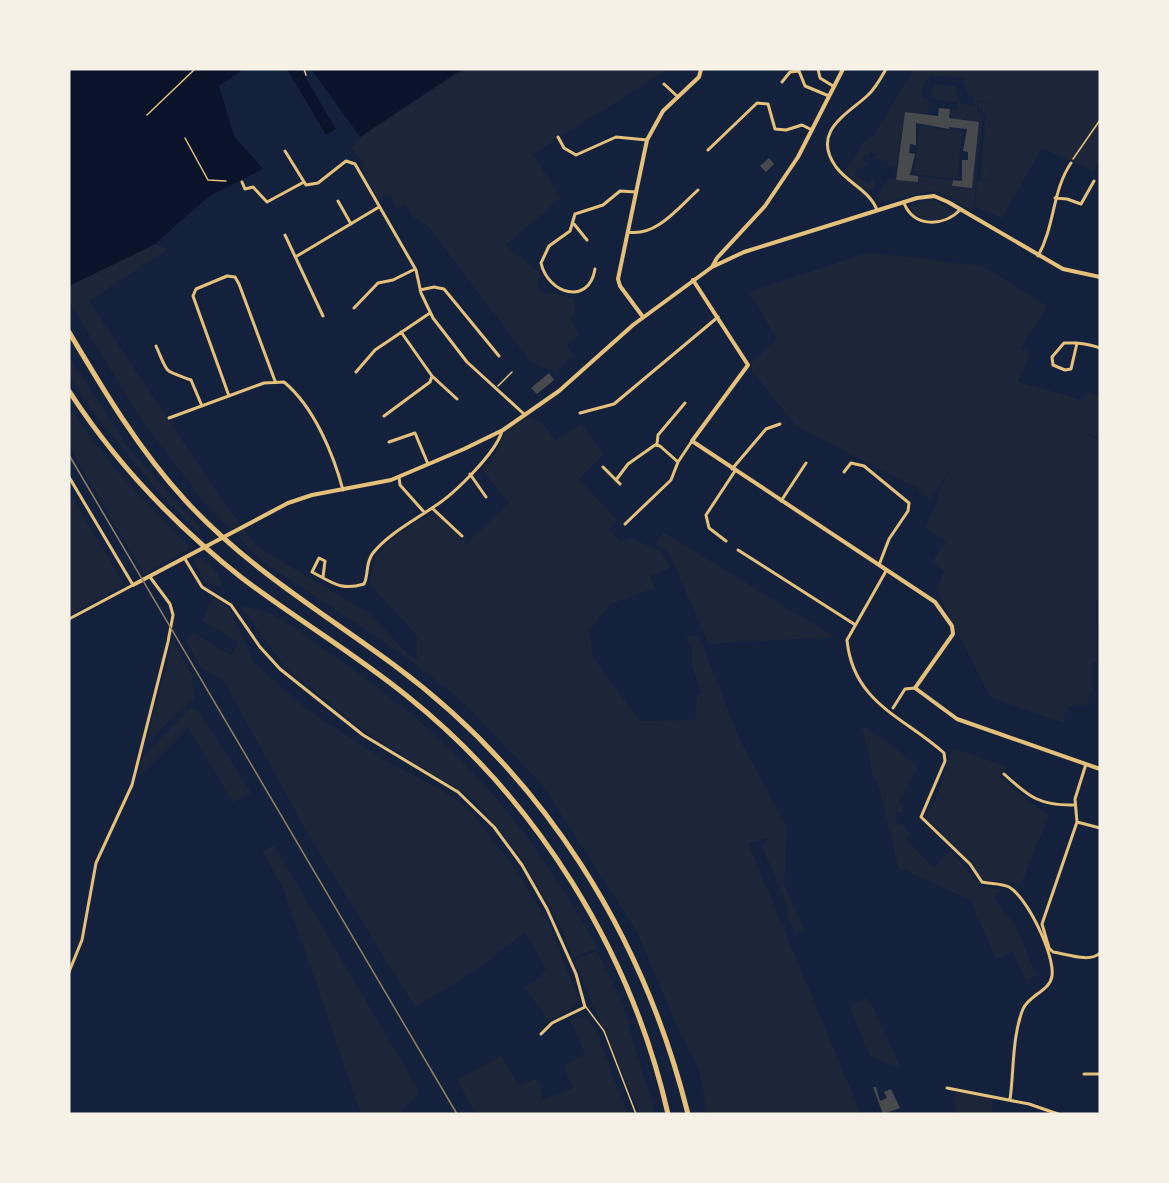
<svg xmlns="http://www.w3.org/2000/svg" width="1169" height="1183" font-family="Mulish,sans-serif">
<rect width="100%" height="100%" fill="#14213d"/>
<path fill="#1d2539" d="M 465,69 L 669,69 L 533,154 L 561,198 L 505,245 L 540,273 L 538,286 L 541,291 L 573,298 L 575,312 L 570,318 L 580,335 L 567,344 L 572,356 L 555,373 L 530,361 L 429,227 L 413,217 L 406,204 L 397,209 L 389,194 L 378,200 L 363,170 L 363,163 L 351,148 L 360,137 Z
M 914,69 L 1100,69 L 1100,161 L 1094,172 L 1042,148 L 1002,218 L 975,207 L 977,181 L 989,182 L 991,164 L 988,181 L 980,180 L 986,115 L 979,109 L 979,102 L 998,103 L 978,101 L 977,110 L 983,115 L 975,188 L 972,187 L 980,122 L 950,117 L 951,109 L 957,110 L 958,103 L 973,105 L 974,97 L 968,96 L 963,78 L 931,75 L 923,86 L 922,98 L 928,99 L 930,114 L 905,112 L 894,179 L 918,182 L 918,176 L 953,180 L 952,187 L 975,188 L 973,211 L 944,194 L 933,191 L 879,203 L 876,197 L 889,179 L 893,179 L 895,167 L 888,166 L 888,162 L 873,159 L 876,155 L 871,152 L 868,156 L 865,155 L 863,158 L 867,163 L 863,169 L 857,169 L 855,176 L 868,183 L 873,180 L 876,185 L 870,190 L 864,189 L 845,172 L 863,142 L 874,135 Z
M 935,84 L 957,86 L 958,102 L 932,99 L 932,88 Z
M 919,126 L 962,131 L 957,179 L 914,174 Z
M 933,200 L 955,212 C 940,224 919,225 908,206 Z
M 155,244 L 168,249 L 89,301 L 212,485 L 256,546 L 370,614 L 407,653 L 417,660 L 417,636 L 370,584 C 371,575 372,564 377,556 C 389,536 417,519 439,513 L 466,544 L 509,503 L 482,469 L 491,462 L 507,429 L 527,417 L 541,422 L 556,440 L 582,424 L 604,454 L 579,479 L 617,520 L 608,529 L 621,541 L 631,538 L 662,552 L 670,568 L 650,576 L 655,588 L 610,604 L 589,631 L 593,657 L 640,721 L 694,720 L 698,694 L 702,694 L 691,664 L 692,649 L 686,636 L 699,636 L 740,740 L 787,827 L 785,887 L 805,930 L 795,934 L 788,917 L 787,906 L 762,846 L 769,838 L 748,843 L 861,1114 L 707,1114 L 699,1069 L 679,1031 L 637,932 L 543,786 L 463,702 L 409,659 L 266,564 L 207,506 L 142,420 L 69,302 L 69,286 Z
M 870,252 L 983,266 L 1047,306 L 1020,350 L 1025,349 L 1030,354 L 1018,382 L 1083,400 L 1086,392 L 1100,396 L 1100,438 L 1093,437 L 1090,432 L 1089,436 L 1100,440 L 1100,596 L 1096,602 L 1097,662 L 1093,662 L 1093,693 L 1089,693 L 1089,706 L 1067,706 L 1064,723 L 990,697 L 936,589 L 945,571 L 931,563 L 946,541 L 925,527 L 935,507 L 940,487 L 954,462 L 930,500 L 915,487 L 796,426 L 752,371 L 751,363 L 777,339 L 749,292 Z
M 69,357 L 130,450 L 200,528 L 197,531 L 164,498 L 102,424 L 69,377 Z
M 69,408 L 114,468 L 190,548 L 144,574 L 69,446 Z
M 69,492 L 124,584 L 69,615 Z
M 663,532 L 835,637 L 708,644 L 670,554 L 656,544 Z
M 202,558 L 218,573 L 222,588 L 204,582 L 194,560 Z
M 215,597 L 229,608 L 255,664 L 304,707 L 389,763 L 442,790 L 468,808 L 517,872 L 553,932 L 578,1000 L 572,1009 L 549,1021 L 525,988 L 547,971 L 525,932 L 472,973 L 415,1007 L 312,841 L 223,680 L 200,667 L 186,640 L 194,633 L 231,655 L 238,642 L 202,621 L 209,604 Z
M 241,606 C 250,608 262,610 271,614 C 294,624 315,644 335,657 C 454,737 529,823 597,948 L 572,958 L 562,929 L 520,856 L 474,800 L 363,730 L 286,668 Z
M 173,641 L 192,675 L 195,698 L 146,743 Z
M 190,708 L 199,711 L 251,793 L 233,802 L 188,727 L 140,775 L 143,757 Z
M 867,727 L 915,763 L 917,768 L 899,803 L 903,806 L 902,812 L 896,813 L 897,825 L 903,824 L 911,834 L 906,839 L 934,868 L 950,850 L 981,887 L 1002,889 L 994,898 L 1016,926 L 1036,975 L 1026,981 L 1013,952 L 996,959 L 970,900 L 898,867 L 877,780 L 874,780 L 862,728 Z
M 953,748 L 1008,767 L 999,776 L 1030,803 L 1049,815 L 1021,884 L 984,880 L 965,856 L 924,817 L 936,799 Z
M 274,845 L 418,1089 L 419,1094 L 398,1114 L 361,1114 L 284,890 L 262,851 Z
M 597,951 L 622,1003 L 655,1114 L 640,1114 L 574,960 Z
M 867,998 L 872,1004 L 901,1069 L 870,1056 L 849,1006 Z
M 586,1018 L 597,1033 L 627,1114 L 476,1114 L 457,1080 L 501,1056 L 519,1086 L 537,1078 L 543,1100 L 573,1088 L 563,1066 L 585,1054 L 570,1019 Z
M 953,1092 L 993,1098 L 991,1114 L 956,1114 Z"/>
<path fill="#0b132b" d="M 69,69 L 244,69 L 219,86 L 234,136 L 263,169 L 208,197 L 155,244 L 69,286 Z
M 287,69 L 306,69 L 301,70 L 336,129 L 326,135 Z
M 311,69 L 462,69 L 360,137 Z"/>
<path fill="#48494c" d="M 939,108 L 950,109 L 949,118 L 979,122 L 972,188 L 952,186 L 953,180 L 962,181 L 962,160 L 968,160 L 968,152 L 963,151 L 967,129 L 949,127 L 949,129 L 916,123 L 916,145 L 910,144 L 909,153 L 915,154 L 910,175 L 918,176 L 918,182 L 896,180 L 905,112 L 938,116 Z
M 769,158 L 774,164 L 766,172 L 760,166 Z
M 549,373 L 554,380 L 537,394 L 531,388 Z
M 873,1087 L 876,1087 L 880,1101 L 887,1098 L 884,1092 L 891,1089 L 900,1108 L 883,1114 Z"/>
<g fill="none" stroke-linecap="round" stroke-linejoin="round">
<path stroke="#e5c07b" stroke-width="1.5" d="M 304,69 L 306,75
M 147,115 L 195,69
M 185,138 L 208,180 L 226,181
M 1073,159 L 1100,120
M 498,386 L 512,372"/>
<path stroke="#e5c07b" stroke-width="1.5" d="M 586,1007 L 604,1031 L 636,1114"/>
<path stroke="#e5c07b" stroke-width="3" d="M 818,69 L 820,78 L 833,86
M 782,82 L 790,72 L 799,71 L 805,86 L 829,96
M 664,84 L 678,97
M 558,137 L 564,148 L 576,155 L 616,137 L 647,140
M 708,150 L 757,103 L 768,104 L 775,129 L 786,130 L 802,125 L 812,130
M 285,151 L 306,185 L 318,183 L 346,161 L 355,164 L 416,270 L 421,293 L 433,318 L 467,362 L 524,414
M 242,182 L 245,189 L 253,187 L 267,202 L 304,182
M 1055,198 L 1067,199 L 1081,204 L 1094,181
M 338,201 L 351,224
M 904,203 C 914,228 944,227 961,209
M 877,210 C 870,191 849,184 836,167 C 811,132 846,115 867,96 C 875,89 881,78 886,69
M 574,224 L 587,240
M 628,232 C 656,237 678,208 698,190
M 285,235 L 323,316
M 297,256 L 379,207
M 1038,256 C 1055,226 1052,191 1071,163
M 595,269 C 589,306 548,294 541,263 L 549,246 L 570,231 L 575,214 L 603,205 L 620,191 L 636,192
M 420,290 L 434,287 L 444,289 L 499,356
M 354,308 L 378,283 L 393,280 L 415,269
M 1077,343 L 1071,369 L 1065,370 L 1053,365 L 1052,357 L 1064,343 L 1077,343 C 1085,344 1093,345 1100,348
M 156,346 C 169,375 162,369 191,380 L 202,406
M 356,372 L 375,350 L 430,313
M 432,376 L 457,399
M 229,396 L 193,296 L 196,289 L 227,276 L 235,277 L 239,284 L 275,381
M 580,413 L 614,404 L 718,317
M 384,416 L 430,382 L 432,376 L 401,332
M 169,418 L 264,383 L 284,382 C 314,407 333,453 343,490
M 389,442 L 415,433 L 428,464
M 657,444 L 658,435 L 685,403
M 603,467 L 620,484
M 732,469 L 766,429 L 780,424
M 844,472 L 851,463 L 864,466 L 909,503 L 908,511 L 889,539 L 879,565
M 470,474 L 486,497
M 69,477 L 133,585 L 69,619
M 399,477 L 400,485 L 424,512
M 616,480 L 628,464 L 655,445 L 660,446 L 678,462
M 781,501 L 806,463
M 432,508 L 462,536
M 625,524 L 671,480 L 678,462 L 692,441
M 726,541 L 709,528 L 706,515 L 735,471
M 738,550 L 854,624
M 185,559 L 202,587 L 231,605 L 260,647 L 280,669 L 363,735 L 458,792 L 494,827 L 522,865 L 547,909 L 576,974 L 585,1007 L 552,1023 L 541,1034
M 886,571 L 847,640 C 853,703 904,717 944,753 L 945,761 L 921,817 L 970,864 L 982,882 C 991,884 1001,883 1009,887 C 1027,897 1055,955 1052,976 C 1050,991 1029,995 1023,1009 C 1012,1036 1014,1071 1010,1100
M 323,577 L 325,561 L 319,558 L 312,572 C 333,583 341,591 364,584 C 369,574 365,563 373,553 C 388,534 415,520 435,506 C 454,494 496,453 502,431
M 893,708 L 905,689 L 915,688
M 1086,764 L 1075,799 L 1077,822 L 1042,924 L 1049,948 L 1053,952 C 1067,954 1090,963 1100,953
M 1004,774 C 1029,797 1040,806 1075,805
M 1077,822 L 1100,828
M 69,972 L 82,940 L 96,863 L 132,785 L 168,642 L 173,615 L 170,604 L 150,577
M 1084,1074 L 1100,1074
M 947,1088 L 1029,1104 L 1058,1114"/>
<path stroke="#e5c07b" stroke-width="4" d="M 712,267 L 717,258 L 765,206 L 798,157 L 843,69
M 693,280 L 748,365 L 692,441 L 935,602 L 952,626 L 953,634 L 915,688 L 957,719 L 1100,769
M 643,317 L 620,286 L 618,279 L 647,140 L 663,111 L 699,77 L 701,69
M 133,585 L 288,503 L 312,495 L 391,480 L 464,449 L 503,430 L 559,391 L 633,325 L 712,267 L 744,252 L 917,198 L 934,196 L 948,202 L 1063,269 L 1100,277"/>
<path stroke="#e5c07b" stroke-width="5" d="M 69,332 C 104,391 139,450 185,500 C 246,567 322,612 394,665 C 544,776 643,934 688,1114
M 69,391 C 115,462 176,526 242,578 C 296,619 354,653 407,696 C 537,800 631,951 668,1114"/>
<path stroke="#918062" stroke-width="1.5" d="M 69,455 L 457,1114"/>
</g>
<rect width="1169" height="1183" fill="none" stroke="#f6f1e7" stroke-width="141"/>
</svg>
